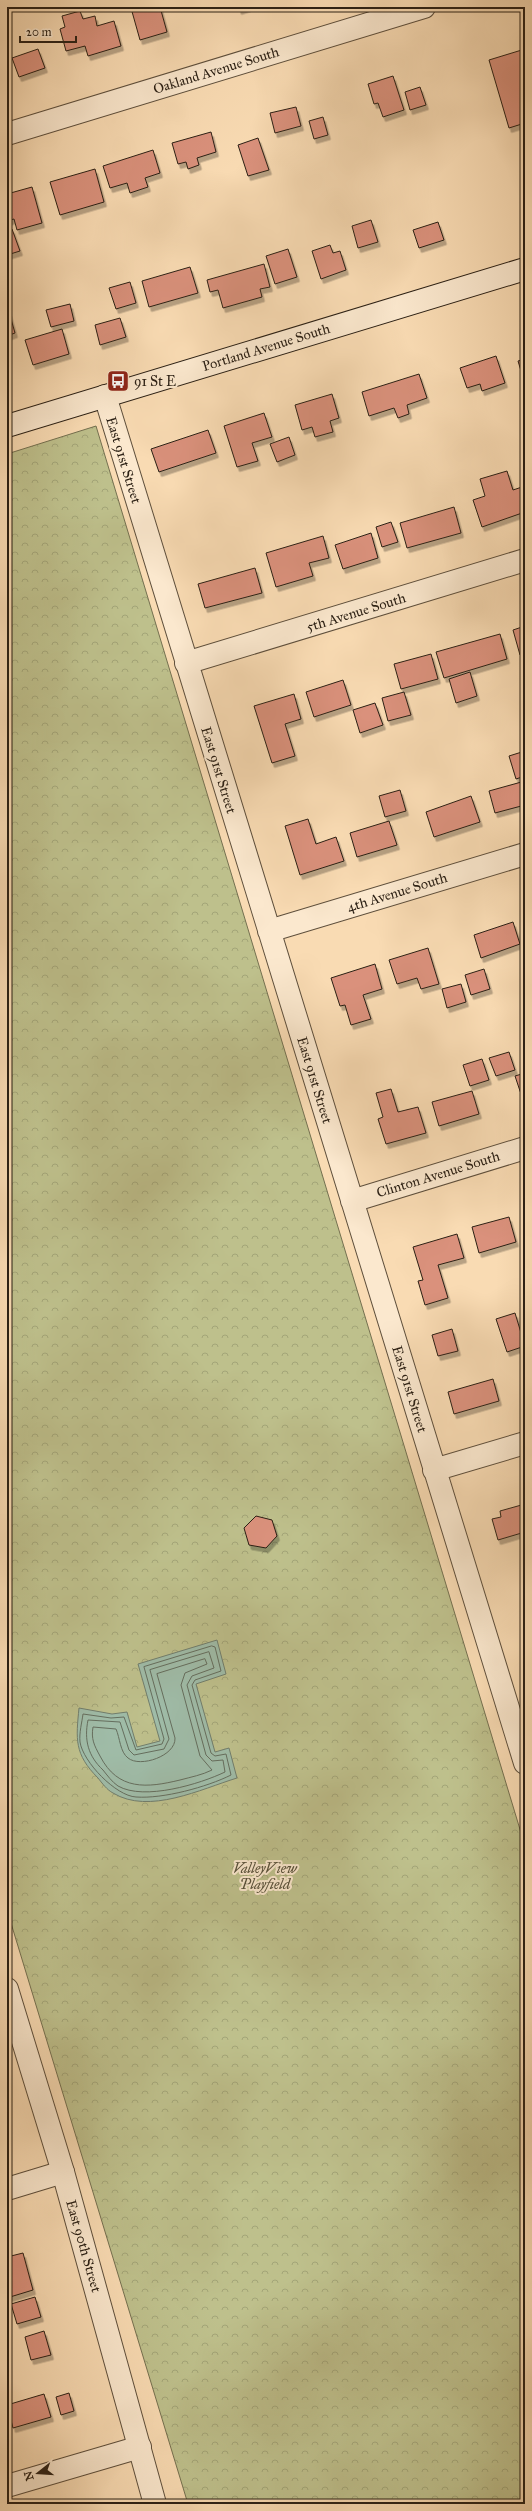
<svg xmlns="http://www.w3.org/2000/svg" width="532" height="2511" font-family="'IM FELL Great Primer',serif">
<defs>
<pattern id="park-crowns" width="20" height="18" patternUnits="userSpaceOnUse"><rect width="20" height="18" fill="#bec08c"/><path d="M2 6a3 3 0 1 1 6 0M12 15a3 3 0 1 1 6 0" fill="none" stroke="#a3a578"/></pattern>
<filter id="shadow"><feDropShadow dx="2.5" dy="4.5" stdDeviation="0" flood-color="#0004"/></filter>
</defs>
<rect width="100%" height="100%" fill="#f9dbb3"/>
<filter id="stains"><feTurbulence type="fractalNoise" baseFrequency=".005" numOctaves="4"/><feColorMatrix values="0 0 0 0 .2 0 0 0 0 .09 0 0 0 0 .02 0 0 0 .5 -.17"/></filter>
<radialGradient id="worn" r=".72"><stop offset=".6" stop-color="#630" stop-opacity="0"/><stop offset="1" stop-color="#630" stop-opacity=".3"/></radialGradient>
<path fill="url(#park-crowns)" stroke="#747050" d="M 96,426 L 525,1846 L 525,2504 L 188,2504 L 7,1910 L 7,454 Z"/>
<path fill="#9fbca8" stroke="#717e6d" d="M 217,1640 L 226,1674 L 196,1684 L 215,1752 L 229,1748 L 237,1778 C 201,1789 149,1815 113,1793 C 107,1790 102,1783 98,1778 C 74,1754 76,1739 79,1708 L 112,1714 L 127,1712 L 137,1747 L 160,1741 L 138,1664 Z"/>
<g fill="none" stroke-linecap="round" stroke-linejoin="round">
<path stroke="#656e5e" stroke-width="1" d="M 212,1646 L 215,1647 L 221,1671 L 195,1680 L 192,1685 L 211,1753 L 215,1756 L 226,1754 L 231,1775 C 207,1787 163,1799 136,1797 C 116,1796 83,1762 80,1742 C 79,1733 82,1722 83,1714 L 111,1718 L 124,1717 L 136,1750 L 162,1744 L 164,1739 L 144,1667 Z
M 209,1652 L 214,1668 L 192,1676 L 187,1685 L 206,1755 L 212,1761 L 223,1760 L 225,1772 C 200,1784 144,1801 118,1786 C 112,1782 107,1775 103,1770 C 88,1756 84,1740 88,1720 L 120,1722 L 129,1750 L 134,1755 L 164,1749 L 169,1739 L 150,1670 Z
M 205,1659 L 207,1664 L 185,1673 L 181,1685 L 200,1756 L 212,1770 C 202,1775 191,1777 180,1780 C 147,1788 118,1791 100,1756 C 94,1745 91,1739 93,1727 L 116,1729 C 120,1738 120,1752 128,1758 C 140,1768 176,1756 175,1738 L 157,1674 Z"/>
</g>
<path fill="#da917b" stroke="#2b2015" filter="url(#shadow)" d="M 134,7 L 160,7 L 167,32 L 140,40 L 131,8 Z
M 238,7 L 248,7 L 239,10 Z
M 80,11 L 83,19 L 95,16 L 97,26 L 114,21 L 121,46 L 88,56 L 85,46 L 66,51 L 60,29 L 65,27 L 62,16 Z
M 38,49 L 45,68 L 19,77 L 12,58 Z
M 525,49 L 525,123 L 509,128 L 489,60 Z
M 393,76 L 404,110 L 383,117 L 378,103 L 374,104 L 368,84 Z
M 420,87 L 426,105 L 410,110 L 405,92 Z
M 296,107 L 301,126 L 275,133 L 270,113 Z
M 323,117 L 328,135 L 314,139 L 309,121 Z
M 211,132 L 216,152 L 197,158 L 199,165 L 188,169 L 186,162 L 178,164 L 172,143 Z
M 258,138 L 269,170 L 248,176 L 238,145 Z
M 153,150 L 160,173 L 145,178 L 148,187 L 130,193 L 127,183 L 110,188 L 103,166 Z
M 95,169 L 104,202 L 60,215 L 50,182 Z
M 32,187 L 42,223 L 17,230 L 14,219 L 7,221 L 7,194 Z
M 371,220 L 378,242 L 358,248 L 352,226 Z
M 438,222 L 444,240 L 419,248 L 413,230 Z
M 12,229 L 20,251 L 7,255 L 7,231 Z
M 330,245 L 333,253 L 340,251 L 346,270 L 321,279 L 312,251 Z
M 288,249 L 297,277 L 275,284 L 266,256 Z
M 264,264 L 270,287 L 260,289 L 262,297 L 223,308 L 218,290 L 210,292 L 207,280 Z
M 190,267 L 198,293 L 149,307 L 142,281 Z
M 130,282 L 136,303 L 116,309 L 109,288 Z
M 70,304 L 74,321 L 51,327 L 46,310 Z
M 9,312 L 15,333 L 7,336 L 7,313 Z
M 120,318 L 126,337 L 100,345 L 95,325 Z
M 62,329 L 69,354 L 33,365 L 25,340 Z
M 496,356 L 505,383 L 482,391 L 480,384 L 467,388 L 460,368 Z
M 525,359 L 525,384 L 518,361 Z
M 419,374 L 427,398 L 407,405 L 409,414 L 398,418 L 394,408 L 369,416 L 362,392 Z
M 332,394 L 339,418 L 330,421 L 333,432 L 315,437 L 312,427 L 302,430 L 295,405 Z
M 264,413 L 272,437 L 252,443 L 258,461 L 237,467 L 224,426 Z
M 208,430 L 216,453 L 159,472 L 151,449 Z
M 289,437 L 295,455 L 277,462 L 270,444 Z
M 507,471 L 513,490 L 525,486 L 525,512 L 482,527 L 473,500 L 485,496 L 480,479 Z
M 454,507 L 461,533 L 407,548 L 400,523 Z
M 391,522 L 398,542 L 382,547 L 376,527 Z
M 371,533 L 378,558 L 343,569 L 335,545 Z
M 323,536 L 329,558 L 309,563 L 313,576 L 276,587 L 266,553 Z
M 255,568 L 262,593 L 205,608 L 198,584 Z
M 525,626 L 525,653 L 520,655 L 513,630 Z
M 500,634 L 507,659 L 444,678 L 436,652 Z
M 431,654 L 438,679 L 401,689 L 394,664 Z
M 470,672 L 477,696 L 456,703 L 449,679 Z
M 343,680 L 351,705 L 314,717 L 306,692 Z
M 404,692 L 411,715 L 388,721 L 382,698 Z
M 294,694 L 301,719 L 285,724 L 295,756 L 272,763 L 254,706 Z
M 375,703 L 383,725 L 360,733 L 353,710 Z
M 525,751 L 525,776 L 516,779 L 509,756 Z
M 525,781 L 525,805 L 495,813 L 489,791 Z
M 400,790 L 406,811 L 385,817 L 379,796 Z
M 471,796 L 480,822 L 434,837 L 426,812 Z
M 308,819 L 316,844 L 336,837 L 344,861 L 300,875 L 285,826 Z
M 389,821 L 397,845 L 357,857 L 350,833 Z
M 513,922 L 520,944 L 481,958 L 474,935 Z
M 428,948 L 439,984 L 421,989 L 417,978 L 397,984 L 389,960 Z
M 375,964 L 382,989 L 363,995 L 371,1019 L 351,1025 L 345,1005 L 340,1006 L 331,978 Z
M 484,969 L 490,989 L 471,995 L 465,975 Z
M 461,984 L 466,1002 L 447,1008 L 442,989 Z
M 509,1052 L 515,1070 L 496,1076 L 489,1058 Z
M 482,1059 L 489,1080 L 470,1086 L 463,1065 Z
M 525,1073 L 525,1099 L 523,1100 L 515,1076 Z
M 391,1089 L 398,1112 L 418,1107 L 426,1133 L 386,1144 L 378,1119 L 383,1117 L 376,1093 Z
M 472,1091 L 479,1114 L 439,1126 L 432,1102 Z
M 509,1217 L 516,1242 L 479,1253 L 472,1227 Z
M 457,1234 L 464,1258 L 438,1265 L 448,1298 L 425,1305 L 418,1281 L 423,1280 L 413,1247 Z
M 515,1313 L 525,1346 L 507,1352 L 496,1319 Z
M 452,1329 L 458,1351 L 438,1356 L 432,1335 Z
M 525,1366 L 525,1378 L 521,1367 Z
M 493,1379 L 499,1401 L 454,1414 L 448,1392 Z
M 525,1504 L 525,1532 L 498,1540 L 492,1519 L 501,1517 L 500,1511 Z
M 256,1516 L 272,1520 L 277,1536 L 266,1548 L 249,1545 L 244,1528 Z
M 23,2253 L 33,2290 L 10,2297 L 7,2287 L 7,2257 Z
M 35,2297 L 41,2317 L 17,2324 L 11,2304 Z
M 44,2331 L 51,2355 L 31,2360 L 25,2337 Z
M 69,2393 L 74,2411 L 61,2415 L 56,2397 Z
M 44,2394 L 51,2417 L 13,2428 L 7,2405 Z"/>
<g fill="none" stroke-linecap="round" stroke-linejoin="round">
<g stroke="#5e4f3c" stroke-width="24">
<path id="minor" d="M 7,134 L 424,7
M 105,396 L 525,1763
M 186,663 L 525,560
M 269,931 L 525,854
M 352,1201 L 525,1148
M 434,1470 L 525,1443
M 7,2189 L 63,2172
M 7,2486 L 140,2447"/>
</g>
<g stroke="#5e4f3c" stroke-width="24">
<path id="tertiary" d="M 7,1989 L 63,2172 L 155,2504"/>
</g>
<g stroke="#2b2015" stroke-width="24">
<path id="secondary" d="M 7,426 L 525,269"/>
</g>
<use href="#minor" stroke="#fbe8ce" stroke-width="22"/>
<use href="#tertiary" stroke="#fbe8ce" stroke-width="22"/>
<use href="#secondary" stroke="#fbe8ce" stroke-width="22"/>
</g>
<defs>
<g id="bus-square" transform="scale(1.15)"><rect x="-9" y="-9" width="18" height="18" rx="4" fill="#8f2418" stroke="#fbe8ce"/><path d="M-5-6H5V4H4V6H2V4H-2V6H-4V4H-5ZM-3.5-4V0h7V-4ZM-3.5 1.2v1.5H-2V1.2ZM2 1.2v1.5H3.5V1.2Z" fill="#fff"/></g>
</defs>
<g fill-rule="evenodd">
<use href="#bus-square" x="118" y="381"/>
</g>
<g text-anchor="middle" stroke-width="4" stroke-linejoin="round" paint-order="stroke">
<g font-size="14" fill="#2b2015" stroke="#fbe8ce">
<text transform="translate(216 70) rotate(-17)" y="5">Oakland Avenue South</text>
<text transform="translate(266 347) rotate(-17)" y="5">Portland Avenue South</text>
<text transform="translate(124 460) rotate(73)" y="5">East 91st Street</text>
<text transform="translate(356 612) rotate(-17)" y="5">5th Avenue South</text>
<text transform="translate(219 770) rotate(73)" y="5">East 91st Street</text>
<text transform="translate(397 892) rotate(-17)" y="5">4th Avenue South</text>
<text transform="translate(315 1080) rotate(73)" y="5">East 91st Street</text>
<text transform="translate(438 1174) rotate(-17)" y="5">Clinton Avenue South</text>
<text transform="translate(410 1389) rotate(73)" y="5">East 91st Street</text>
<text transform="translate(84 2246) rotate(74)" y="5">East 90th Street</text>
</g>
<g font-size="14" fill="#2b2015" stroke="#fbe8ce" text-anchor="start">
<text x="134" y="386">91 St E</text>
</g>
<g font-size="14" font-style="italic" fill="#575039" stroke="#fbe8ce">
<text x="265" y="1873">ValleyView<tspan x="265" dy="16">Playfield</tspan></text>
</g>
</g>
<rect width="532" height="2511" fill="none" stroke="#f9dbb3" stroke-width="24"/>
<rect x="8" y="8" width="516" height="2495" fill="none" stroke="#2b2015" stroke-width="2"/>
<rect x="12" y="12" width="508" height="2487" fill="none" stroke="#2b2015"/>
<g transform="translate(38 2473) rotate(253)" stroke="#fbe8ce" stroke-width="3" paint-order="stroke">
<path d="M0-3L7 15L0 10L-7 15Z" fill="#2b2015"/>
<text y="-6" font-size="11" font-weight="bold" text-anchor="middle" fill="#2b2015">N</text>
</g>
<path d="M20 36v6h56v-6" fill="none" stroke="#2b2015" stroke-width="2"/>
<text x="26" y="36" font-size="12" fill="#2b2015" stroke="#fbe8ce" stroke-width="3" paint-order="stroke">20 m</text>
<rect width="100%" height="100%" filter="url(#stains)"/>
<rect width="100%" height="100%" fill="url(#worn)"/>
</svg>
